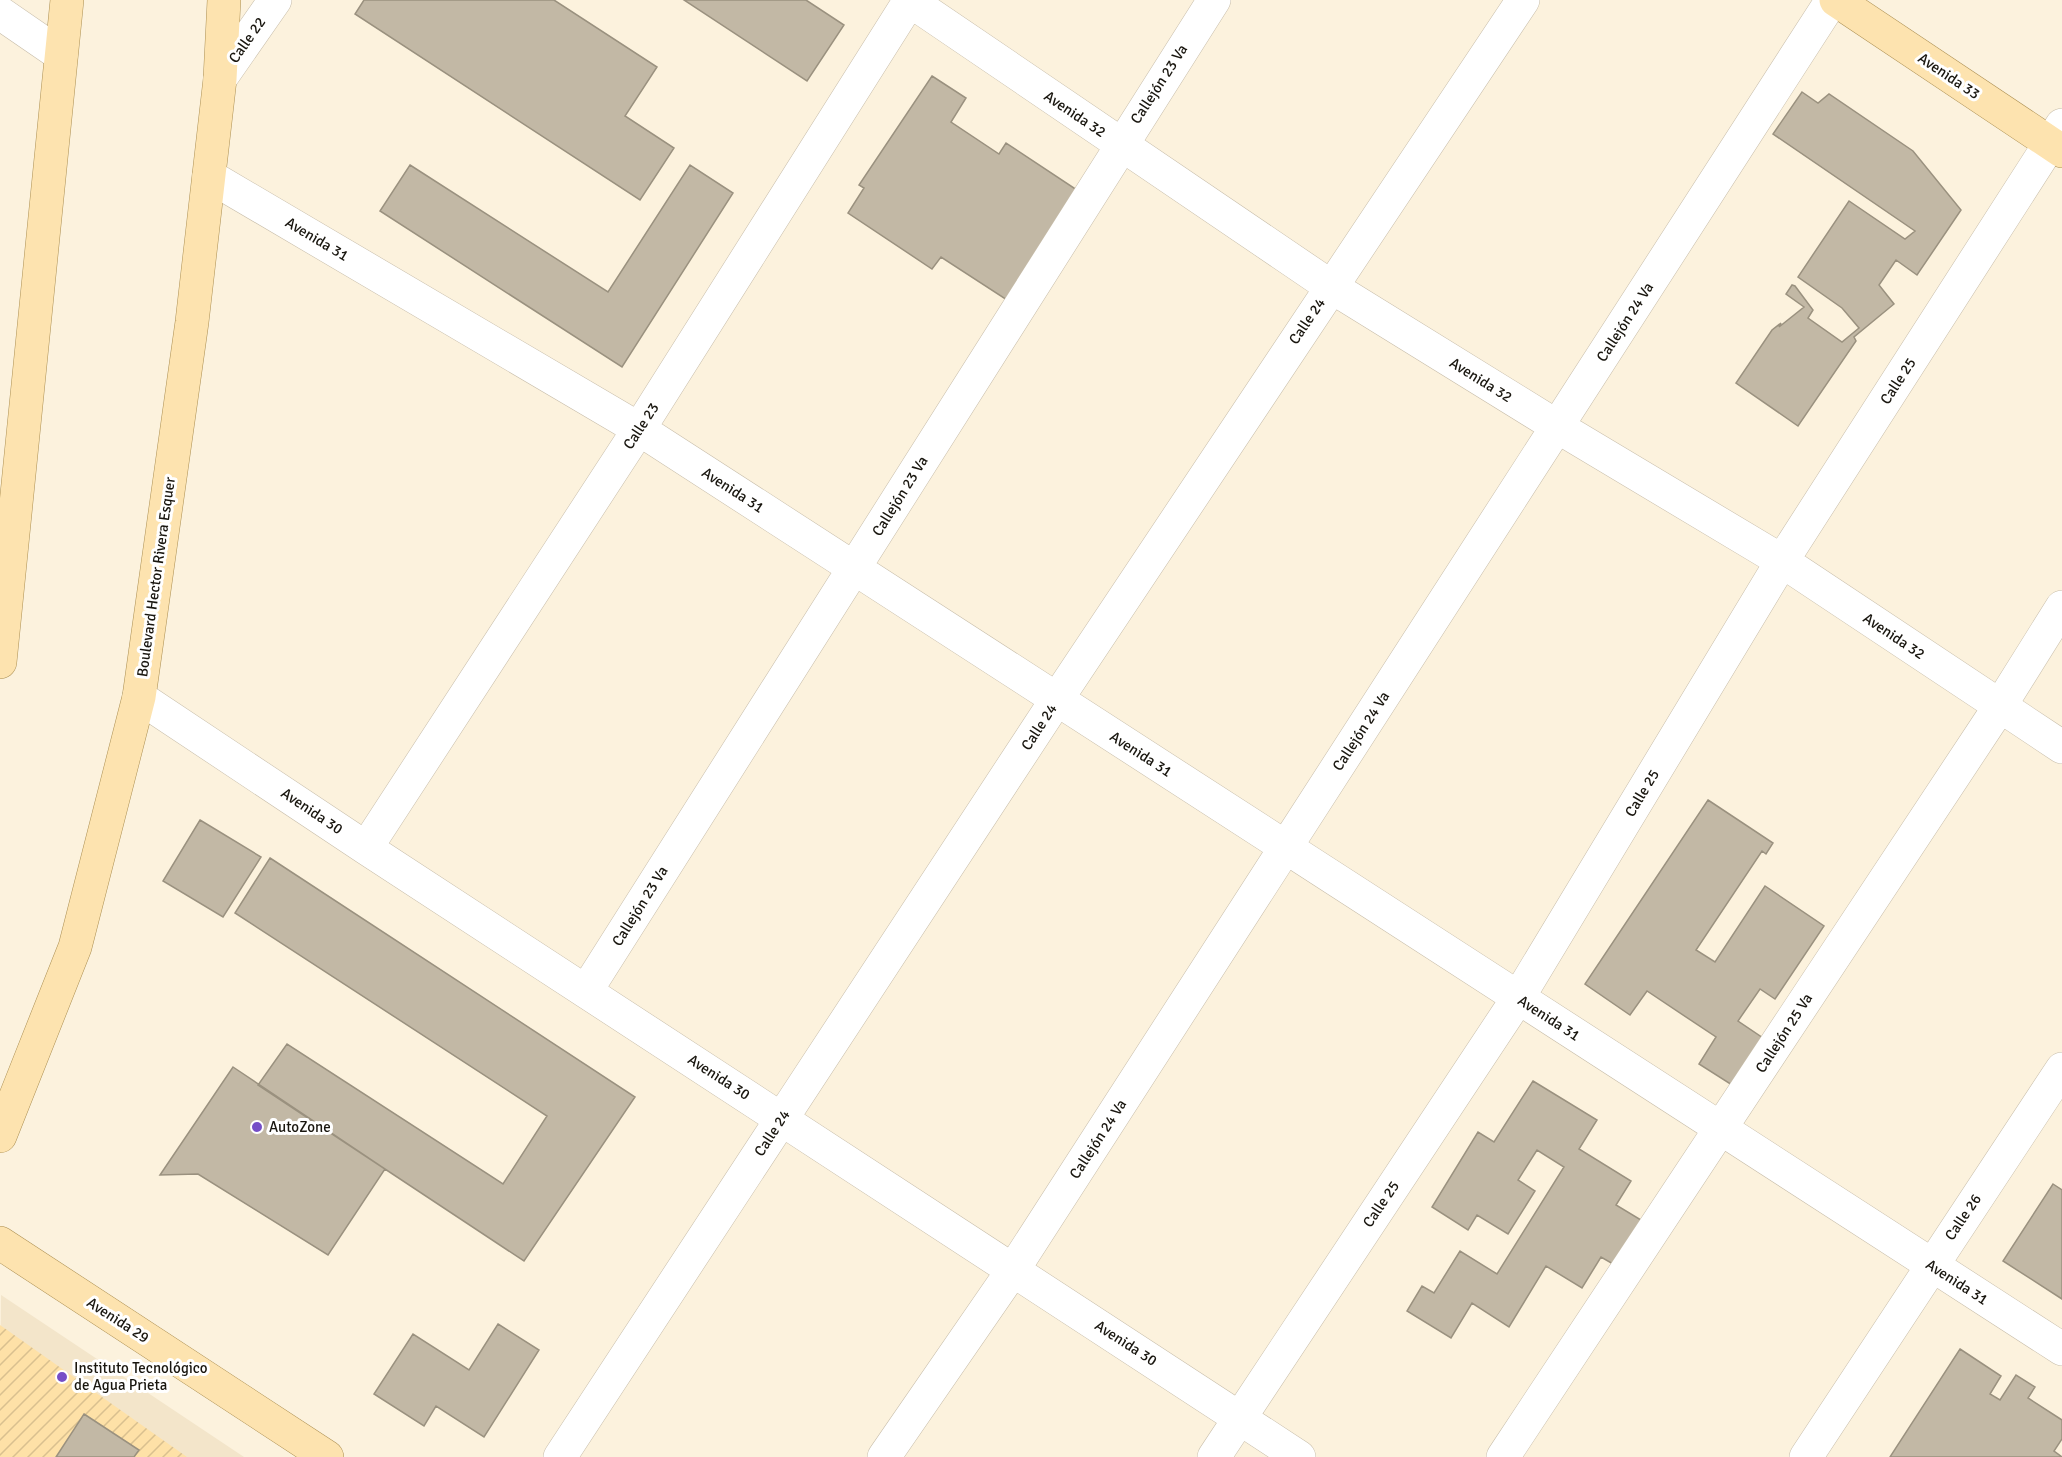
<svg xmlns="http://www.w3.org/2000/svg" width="2062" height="1457" font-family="Signika,sans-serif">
<defs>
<pattern id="garden-furrows" width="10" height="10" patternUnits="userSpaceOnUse" patternTransform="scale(1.5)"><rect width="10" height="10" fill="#fee1a7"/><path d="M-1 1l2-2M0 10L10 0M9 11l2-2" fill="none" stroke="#d9c08f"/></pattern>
</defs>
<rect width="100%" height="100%" fill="#fcf2dd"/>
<path fill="#f3e5ca" d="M 1,1295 L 244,1457 L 0,1457 Z"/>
<path fill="url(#garden-furrows)" d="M 0,1325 L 187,1457 L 0,1457 Z"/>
<path fill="#c2b8a5" stroke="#9a917f" stroke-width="1.5" d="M 364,0 L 554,0 L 657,67 L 625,116 L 674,148 L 640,200 L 355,14 Z
M 684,0 L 806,0 L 844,25 L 807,81 Z
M 932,76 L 966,98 L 951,122 L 999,154 L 1006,143 L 1080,192 L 1007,300 L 941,257 L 932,269 L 848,213 L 864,188 L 859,185 Z
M 1802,92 L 1818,103 L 1829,94 L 1913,151 L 1961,210 L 1917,275 L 1896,260 L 1879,285 L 1894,304 L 1854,337 L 1856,341 L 1798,426 L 1736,383 L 1772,330 L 1781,323 L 1779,327 L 1804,307 L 1786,294 L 1792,285 L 1795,286 L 1813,310 L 1808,318 L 1842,342 L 1859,328 L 1842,308 L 1798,277 L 1849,201 L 1905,239 L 1915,231 L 1773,134 Z
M 410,165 L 608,292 L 690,165 L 733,193 L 622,367 L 380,211 Z
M 1708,800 L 1773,843 L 1766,854 L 1762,851 L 1696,950 L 1715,962 L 1765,886 L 1824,926 L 1775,999 L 1760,989 L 1738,1021 L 1763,1038 L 1732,1085 L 1699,1064 L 1716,1037 L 1647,991 L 1630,1015 L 1585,984 Z
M 200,820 L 261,857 L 223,917 L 163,881 Z
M 270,858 L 635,1097 L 524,1261 L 258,1085 L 287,1044 L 503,1184 L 547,1116 L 235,913 Z
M 233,1067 L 385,1169 L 328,1255 L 198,1174 L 160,1175 Z
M 1533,1081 L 1597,1120 L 1579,1149 L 1631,1181 L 1616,1205 L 1641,1220 L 1613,1264 L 1601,1257 L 1582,1288 L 1546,1266 L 1509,1327 L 1472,1303 L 1451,1338 L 1407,1311 L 1422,1286 L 1434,1293 L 1460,1251 L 1497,1274 L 1564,1167 L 1537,1150 L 1518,1180 L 1535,1191 L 1508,1234 L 1477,1215 L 1468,1230 L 1432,1207 L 1478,1132 L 1494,1142 Z
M 2053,1184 L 2062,1190 L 2062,1299 L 2003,1261 Z
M 498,1324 L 539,1350 L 484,1437 L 436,1406 L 424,1426 L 374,1394 L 413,1334 L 469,1370 Z
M 1960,1349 L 2001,1376 L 1990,1394 L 2000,1400 L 2016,1375 L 2035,1387 L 2028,1398 L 2062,1420 L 2062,1439 L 2054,1451 L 2062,1457 L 1890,1457 Z
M 84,1414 L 139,1450 L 134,1457 L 56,1457 Z"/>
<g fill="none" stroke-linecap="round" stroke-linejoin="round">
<g stroke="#c8beab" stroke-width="34">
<path id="minor" d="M 909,0 L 1330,286 L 1558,427 L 1782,561 L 2062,747
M 0,13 L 61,55
M 220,79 L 275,0
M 209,176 L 639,429 L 2062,1349
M 139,697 L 366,848 L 1299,1457
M 366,848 L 639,429 L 910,0
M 586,991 L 1214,0
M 560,1457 L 1057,699 L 1523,0
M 884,1457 L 1013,1270 L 1832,0
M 1214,1457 L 1518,998 L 1782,561 L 2062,125
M 1503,1457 L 2000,706 L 2062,607
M 1806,1457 L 2062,1069"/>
</g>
<g stroke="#ac9054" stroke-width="34">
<path id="major" d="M 1836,0 L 2062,151
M 0,662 L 67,0
M 0,1136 L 75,947 L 139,697 L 192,322 L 220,79 L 224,0
M 0,1243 L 327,1457"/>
</g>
<use href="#minor" stroke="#fff" stroke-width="33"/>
<use href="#major" stroke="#fde3af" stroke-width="33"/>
</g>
<g fill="#754ec7" stroke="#fff" stroke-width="2">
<circle cx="257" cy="1127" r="6"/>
<circle cx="62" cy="1377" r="6"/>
</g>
<g text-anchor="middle" stroke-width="6" stroke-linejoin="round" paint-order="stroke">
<g font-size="15" fill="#19160f" stroke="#fff">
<text transform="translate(247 40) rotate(-55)" y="5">Calle 22</text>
<text transform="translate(1949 76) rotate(34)" y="5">Avenida 33</text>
<text transform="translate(1159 84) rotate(-57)" y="5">Callejón 23 Va</text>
<text transform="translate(1075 114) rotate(34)" y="5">Avenida 32</text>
<text transform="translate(317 239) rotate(31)" y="5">Avenida 31</text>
<text transform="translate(1307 321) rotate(-56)" y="5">Calle 24</text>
<text transform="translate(1625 322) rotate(-57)" y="5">Callejón 24 Va</text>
<text transform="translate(1481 380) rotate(32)" y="5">Avenida 32</text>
<text transform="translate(1898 381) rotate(-57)" y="5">Calle 25</text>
<text transform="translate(641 426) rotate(-57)" y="5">Calle 23</text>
<text transform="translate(733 490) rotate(33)" y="5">Avenida 31</text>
<text transform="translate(900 496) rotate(-58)" y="5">Callejón 23 Va</text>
<text transform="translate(156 577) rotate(-82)" y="5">Boulevard Hector Rivera Esquer</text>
<text transform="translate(1894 636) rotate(34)" y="5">Avenida 32</text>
<text transform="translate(1039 727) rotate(-57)" y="5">Calle 24</text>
<text transform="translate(1361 731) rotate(-57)" y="5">Callejón 24 Va</text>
<text transform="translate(1141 754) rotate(33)" y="5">Avenida 31</text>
<text transform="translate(1642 793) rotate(-59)" y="5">Calle 25</text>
<text transform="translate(312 811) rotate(34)" y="5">Avenida 30</text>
<text transform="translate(640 906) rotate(-58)" y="5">Callejón 23 Va</text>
<text transform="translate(1549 1018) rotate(33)" y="5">Avenida 31</text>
<text transform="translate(1784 1033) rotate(-57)" y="5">Callejón 25 Va</text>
<text transform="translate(719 1077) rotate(33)" y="5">Avenida 30</text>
<text transform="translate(772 1133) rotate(-57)" y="5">Calle 24</text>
<text transform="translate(1098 1139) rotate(-57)" y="5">Callejón 24 Va</text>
<text transform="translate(1381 1204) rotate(-56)" y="5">Calle 25</text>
<text transform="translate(1963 1217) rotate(-56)" y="5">Calle 26</text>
<text transform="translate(1957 1282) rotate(33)" y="5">Avenida 31</text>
<text transform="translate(118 1320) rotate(33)" y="5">Avenida 29</text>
<text transform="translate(1126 1343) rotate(33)" y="5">Avenida 30</text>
</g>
<g font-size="15" fill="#19160f" stroke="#fff" text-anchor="start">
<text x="269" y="1132">AutoZone</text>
<text x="74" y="1373">Instituto Tecnológico<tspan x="74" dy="17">de Agua Prieta</tspan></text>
</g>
</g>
</svg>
